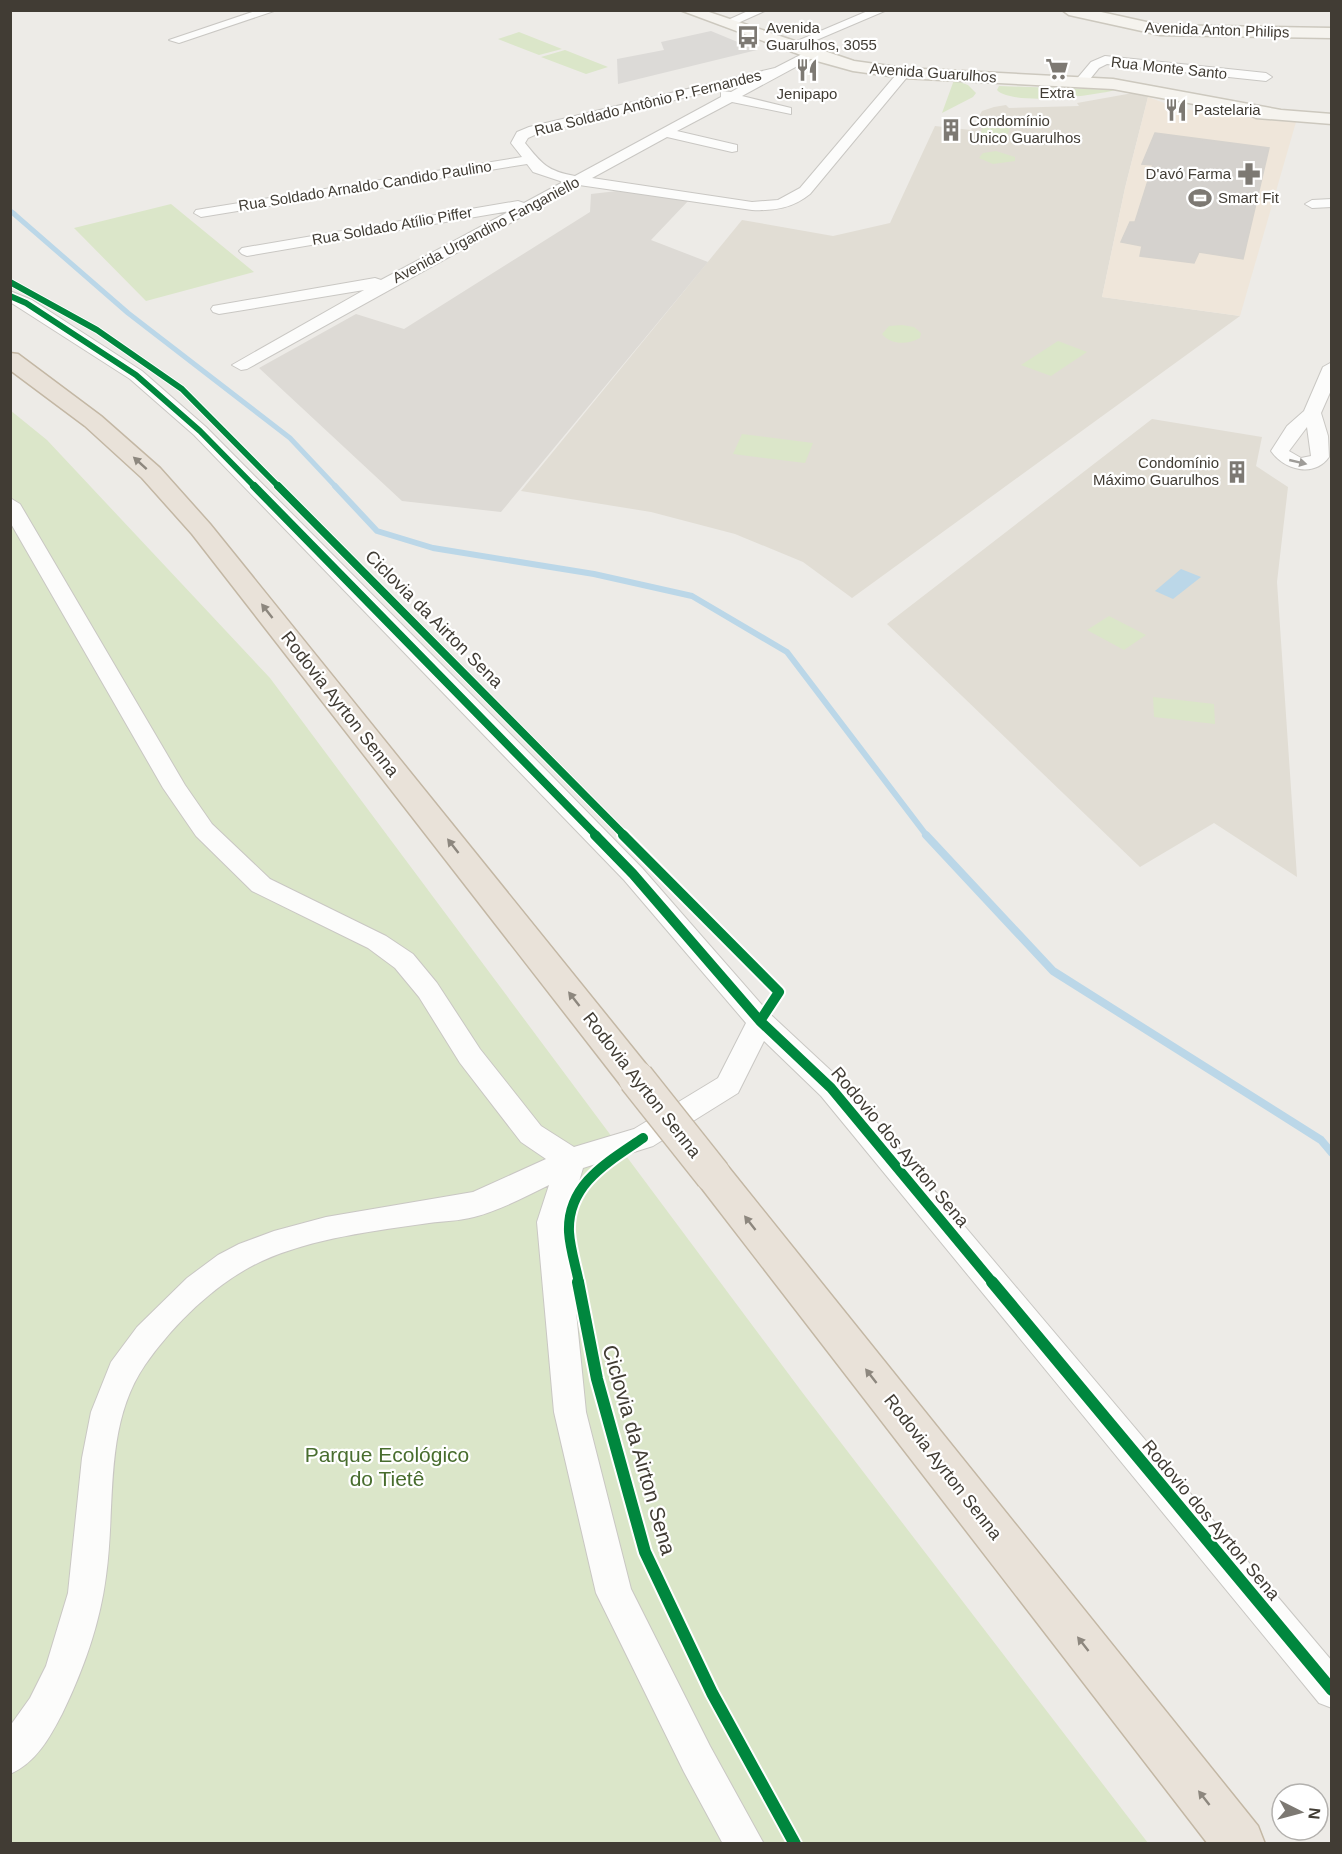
<svg xmlns="http://www.w3.org/2000/svg" width="1342" height="1854" font-family="Helvetica,sans-serif">
<rect width="100%" height="100%" fill="#edebe7"/>
<path fill="#e1ddd4" d="M 1133,93 L 1148,97 L 1125,188 L 1102,297 L 1240,316 L 852,598 L 803,562 L 735,534 L 651,512 L 521,491 L 742,220 L 833,236 L 890,223 L 935,126 L 971,130 L 982,111 L 994,107 L 1006,105 L 1009,108 L 1079,106 L 1077,103 Z
M 1152,419 L 1262,437 L 1256,466 L 1288,487 L 1277,582 L 1297,877 L 1214,823 L 1140,867 L 887,624 Z"/>
<path fill="#efe6da" d="M 1148,97 L 1175,107 L 1196,111 L 1296,122 L 1240,316 L 1102,297 L 1125,188 Z"/>
<path fill="#dddad5" d="M 617,191 L 689,200 L 651,240 L 708,262 L 501,512 L 402,501 L 259,368 L 356,314 L 404,329 L 590,212 L 591,194 Z"/>
<path fill="#dbe6c9" d="M 519,32 L 562,49 L 539,55 L 498,39 Z
M 565,50 L 608,67 L 586,74 L 541,57 Z
M 954,80 L 968,85 L 976,93 L 973,97 L 942,113 Z
M 999,86 L 1115,90 C 1093,96 1012,106 997,90 Z
M 985,122 L 1011,125 L 1004,145 L 977,142 Z
M 996,151 L 1015,157 L 1015,161 L 993,164 L 979,158 L 983,153 Z
M 171,204 L 254,272 L 146,301 L 74,228 Z
M 902,325 L 914,327 L 921,333 L 920,338 C 908,345 891,345 882,334 L 889,326 Z
M 1058,341 L 1087,352 L 1051,376 L 1021,365 Z
M 10,410 L 47,440 L 270,678 L 802,1392 L 1148,1843 L 11,1843 Z
M 742,434 L 813,443 L 805,463 L 733,454 Z
M 1109,616 L 1146,635 L 1124,650 L 1087,630 Z
M 1153,697 L 1214,704 L 1215,724 L 1154,717 Z"/>
<path fill="#dcdad7" d="M 711,31 L 757,50 L 618,84 L 617,59 L 664,50 L 661,42 Z"/>
<path fill="#bbd7e8" d="M 1181,569 L 1201,577 L 1173,599 L 1155,591 Z"/>
<g fill="none" stroke-linecap="round" stroke-linejoin="round">
<path stroke="#bbd7e8" stroke-width="4" d="M 10,210 L 15,214"/>
<path stroke="#bbd7e8" stroke-width="5" d="M 13,213 L 128,313 L 290,438 L 336,487"/>
<path stroke="#bbd7e8" stroke-width="6" d="M 335,486 L 377,531 L 433,548 L 594,574 L 692,596 L 787,652 L 927,836"/>
<path stroke="#bbd7e8" stroke-width="8" d="M 926,835 L 1053,971 L 1321,1140 L 1332,1153"/>
</g>
<path fill="#d5d2ce" stroke="#d5d2cd" stroke-width="1.5" d="M 1155,133 L 1269,148 L 1243,259 L 1199,252 L 1194,263 L 1140,256 L 1142,246 L 1121,242 L 1130,222 L 1135,222 L 1153,165 L 1142,164 Z"/>
<g fill="none" stroke-linecap="round" stroke-linejoin="round">
<g stroke="#c9c7c3" stroke-width="2">
<path id="street" d="M 258,10 L 277,10 L 179,43 L 169,40 Z
M 750,10 L 767,10 L 729,27 L 719,24 Z
M 870,10 L 887,10 L 793,50 L 783,47 Z
M 810,50 L 816,54 L 814,57 L 742,96 L 791,108 L 791,114 L 732,102 L 677,131 L 737,145 L 737,151 L 732,152 L 667,137 L 592,178 L 752,202 L 778,200 L 800,188 L 900,70 L 908,70 L 908,76 L 810,194 C 793,208 774,211 752,210 L 579,185 L 247,369 L 241,370 L 232,365 L 364,290 L 219,314 L 213,312 L 211,309 L 213,306 L 375,278 L 381,280 L 510,211 L 247,256 L 242,254 L 239,251 L 242,248 L 518,201 L 524,203 L 563,182 L 533,172 L 527,164 L 201,217 L 194,213 L 196,210 L 522,157 L 511,143 L 517,132 L 529,127 L 775,68 ZM 749,82 L 731,92 L 721,91 L 721,97 L 575,176 C 547,171 542,164 525,143 L 528,138 L 539,133 Z
M 1105,56 L 1266,73 L 1272,77 L 1266,81 L 1107,64 L 1099,68 L 1086,84 L 1076,84 L 1075,81 L 1091,62 Z
M 1332,199 L 1332,207 L 1312,208 L 1305,204 L 1312,200 Z
M 10,291 L 32,300 L 142,371 L 206,427 L 550,774 L 642,868 L 770,1014 L 841,1080 L 1332,1661 L 1332,1708 L 1319,1703 L 821,1096 L 764,1041 L 738,1093 L 653,1146 L 583,1168 L 567,1222 L 586,1412 L 631,1589 L 710,1746 L 764,1844 L 723,1844 L 684,1772 L 596,1593 L 554,1412 L 537,1222 L 549,1185 C 525,1197 500,1210 474,1217 C 459,1221 444,1221 429,1223 C 374,1231 313,1238 262,1261 C 216,1282 173,1325 145,1365 C 103,1426 116,1507 106,1576 C 100,1624 83,1671 62,1714 C 50,1737 36,1763 10,1774 L 10,1726 L 30,1698 L 46,1666 L 68,1593 L 82,1458 L 91,1412 L 111,1362 L 137,1327 L 187,1278 L 218,1255 L 239,1244 L 274,1231 L 326,1217 L 473,1192 L 546,1159 L 521,1142 L 460,1063 L 419,997 L 395,968 L 368,948 L 252,891 L 196,836 L 163,788 L 10,522 L 10,498 L 20,504 L 185,785 L 212,824 L 270,879 L 386,936 L 413,954 L 437,983 L 480,1049 L 541,1126 L 574,1147 L 634,1129 L 718,1078 L 746,1023 L 624,880 L 194,435 L 130,379 L 10,302 Z
M 1332,362 L 1332,388 L 1321,413 L 1328,436 L 1329,457 C 1314,478 1284,470 1271,451 L 1287,426 L 1304,411 L 1323,367 ZM 1307,427 L 1311,456 L 1301,458 L 1289,451 Z"/>
</g>
<g stroke="#ccc8be" stroke-width="3">
<path id="secondary" d="M 680,10 L 703,10 L 854,61 L 904,68 L 1113,79 L 1281,110 L 1332,114 L 1332,124 L 1256,118 L 1248,114 L 1113,89 L 904,78 L 853,71 L 817,61 Z
M 1062,10 L 1092,10 L 1160,25 L 1332,28 L 1332,38 L 1160,35 L 1069,15 Z"/>
</g>
<g stroke="#c3b7a4" stroke-width="3">
<path id="highway" d="M 10,353 L 18,354 L 101,416 L 160,468 L 210,524 L 649,1068 L 654,1078 L 649,1088 L 636,1092 L 623,1088 L 192,534 L 142,478 L 85,426 L 10,370 Z
M 713,1160 L 726,1164 L 1258,1826 L 1265,1844 L 1208,1844 L 700,1186 L 694,1175 L 700,1164 Z"/>
</g>
<use href="#street" fill="#fcfcfb" fill-rule="evenodd"/>
<use href="#secondary" fill="#f5f3ee" fill-rule="evenodd"/>
<use href="#highway" fill="#e9e2d9" fill-rule="evenodd"/>
<g stroke="#c3b7a4" stroke-width="38" stroke-linecap="butt">
<path id="highway-bridge" d="M 636,1078 L 713,1175"/>
</g>
<use href="#highway-bridge" stroke="#e9e2d9" stroke-width="35"/>
<g stroke="#fff" stroke-width="8">
<path id="cycleway-far3" d="M 10,282 L 97,330 L 182,389 L 279,487
M 10,296 L 26,303 L 136,375 L 200,431 L 255,487"/>
</g>
<g stroke="#fff" stroke-width="10">
<path id="cycleway-far2" d="M 254,486 L 597,836
M 278,486 L 625,836"/>
</g>
<g stroke="#fff" stroke-width="14">
<path id="cycleway-far1" d="M 595,835 L 633,874 L 760,1021 L 831,1088 L 993,1283
M 623,835 L 779,992 L 760,1021
M 579,1283 C 576,1267 570,1249 569,1232 C 567,1184 608,1162 643,1138"/>
</g>
<g stroke="#fff" stroke-width="16">
<path id="cycleway" d="M 578,1282 L 597,1379 L 645,1552 L 712,1693 L 795,1844
M 992,1282 L 1332,1690"/>
</g>
<use href="#cycleway-far3" stroke="#00873e" stroke-width="6"/>
<use href="#cycleway-far2" stroke="#00873e" stroke-width="8"/>
<use href="#cycleway-far1" stroke="#00873e" stroke-width="10"/>
<use href="#cycleway" stroke="#00873e" stroke-width="12"/>
</g>
<defs><path id="oneway-solid" d="M-6-.8H1V-3.2L6.5 0L1 3.2V.8H-6Z" transform="scale(1.5)"/></defs>
<use fill="#9e9c98" href="#oneway-solid" transform="translate(1298 462) rotate(13)"/>
<g fill="#8d877e">
<use href="#oneway-solid" transform="translate(140 463) rotate(-138)"/>
<use href="#oneway-solid" transform="translate(267 611) rotate(-128)"/>
<use href="#oneway-solid" transform="translate(453 846) rotate(-128)"/>
<use href="#oneway-solid" transform="translate(574 999) rotate(-128)"/>
<use href="#oneway-solid" transform="translate(750 1223) rotate(-128)"/>
<use href="#oneway-solid" transform="translate(871 1376) rotate(-128)"/>
<use href="#oneway-solid" transform="translate(1083 1644) rotate(-128)"/>
<use href="#oneway-solid" transform="translate(1204 1798) rotate(-128)"/>
</g>
<defs>
<g id="bus-bare" transform="scale(1.8)"><path d="M-5-6H5V4H4V6H2V4H-2V6H-4V4H-5ZM-3.5-4V0h7V-4ZM-3.5 1.2v1.5H-2V1.2ZM2 1.2v1.5H3.5V1.2Z" fill="#7d7973" stroke="#fff" stroke-width="2.5" paint-order="stroke"/></g>
<g id="supermarket-bare" transform="scale(1.8)"><path d="M-6-5.5h2.5l.6 2H6L4.5 2H-2.5L-4.4-4H-6ZM-1.5 3.2a1.3 1.3 0 1 0 .1 0ZM3 3.2a1.3 1.3 0 1 0 .1 0Z" fill="#7d7973" stroke="#fff" stroke-width="2.5" paint-order="stroke"/></g>
<g id="restaurant-bare" transform="scale(1.8)"><path d="M-5-6h1v4h1v-4h1v4h1v-4h1v5L-1.5 .5V6h-2V.5L-5-1ZM5-6V6H3V1.5H1.5Q1.5-4 5-6Z" fill="#7d7973" stroke="#fff" stroke-width="2.5" paint-order="stroke"/></g>
<g id="building-bare" transform="scale(1.8)"><path d="M-4-6H4V6H1V3H-1V6H-4ZM-2.5-4.3h1.7v1.8h-1.7ZM.8-4.3h1.7v1.8H.8ZM-2.5-1h1.7V.8h-1.7ZM.8-1h1.7V.8H.8Z" fill="#7d7973" stroke="#fff" stroke-width="2.5" paint-order="stroke"/></g>
<g id="pharmacy-bare" transform="scale(1.8)"><path d="M-2-6h4v4h4v4h-4v4h-4v-4h-4v-4h4Z" fill="#7d7973" stroke="#fff" stroke-width="2.5" paint-order="stroke"/></g>
<g id="stadium-bare" transform="scale(1.8)"><path d="M0-5a6.5 5 0 1 0 0 10a6.5 5 0 1 0 0-10ZM-3.5-1.8h7v3.6h-7Z" fill="#7d7973" stroke="#fff" stroke-width="2.5" paint-order="stroke"/></g>
</defs>
<g fill-rule="evenodd">
<use href="#bus-bare" x="748" y="37"/>
<use href="#supermarket-bare" x="1057" y="69"/>
<use href="#restaurant-bare" x="807" y="70"/>
<use href="#restaurant-bare" x="1176" y="110"/>
<use href="#building-bare" x="951" y="130"/>
<use href="#pharmacy-bare" x="1249" y="174"/>
<use href="#stadium-bare" x="1200" y="198"/>
<use href="#building-bare" x="1237" y="472"/>
</g>
<g text-anchor="middle" stroke-width="4.5" stroke-linejoin="round" paint-order="stroke">
<g font-size="15" fill="#413c34" stroke="#fff" text-anchor="start">
<text x="766" y="33">Avenida<tspan x="766" dy="17">Guarulhos, 3055</tspan></text>
<text x="1057" y="98" text-anchor="middle">Extra</text>
<text x="807" y="99" text-anchor="middle">Jenipapo</text>
<text x="1194" y="115">Pastelaria</text>
<text x="969" y="126">Condomínio<tspan x="969" dy="17">Unico Guarulhos</tspan></text>
<text x="1231" y="179" text-anchor="end">D'avó Farma</text>
<text x="1218" y="203">Smart Fit</text>
<text x="1219" y="468" text-anchor="end">Condomínio<tspan x="1219" dy="17">Máximo Guarulhos</tspan></text>
</g>
<g font-size="15" fill="#413c34" stroke="#fff">
<text transform="translate(1217 30) rotate(2)" y="5">Avenida Anton Philips</text>
<text transform="translate(1169 68) rotate(6)" y="5">Rua Monte Santo</text>
<text transform="translate(933 73) rotate(4)" y="5">Avenida Guarulhos</text>
<text transform="translate(648 103) rotate(-14)" y="5">Rua Soldado Antônio P. Fernandes</text>
<text transform="translate(365 186) rotate(-9)" y="5">Rua Soldado Arnaldo Candido Paulino</text>
<text transform="translate(392 226) rotate(-10)" y="5">Rua Soldado Atílio Piffer</text>
<text transform="translate(486 230) rotate(-28)" y="5">Avenida Urgandino Fanganiello</text>
</g>
<g font-size="18" fill="#413c34" stroke="#fff">
<text transform="translate(434 619) rotate(45)" y="6">Ciclovia da Airton Sena</text>
<text transform="translate(340 704) rotate(52)" y="6">Rodovia Ayrton Senna</text>
<text transform="translate(642 1085) rotate(52)" y="6">Rodovia Ayrton Senna</text>
<text transform="translate(900 1147) rotate(50)" y="6">Rodovio dos Ayrton Sena</text>
<text transform="translate(943 1467) rotate(52)" y="6">Rodovia Ayrton Senna</text>
<text transform="translate(1211 1520) rotate(50)" y="6">Rodovio dos Ayrton Sena</text>
</g>
<g font-size="21" fill="#413c34" stroke="#fff">
<text transform="translate(639 1450) rotate(74)" y="7">Ciclovia da Airton Sena</text>
</g>
<g font-size="21" fill="#486d2e" stroke="#fff">
<text x="387" y="1462">Parque Ecológico<tspan x="387" dy="24">do Tietê</tspan></text>
</g>
</g>
<rect width="1342" height="1854" fill="none" stroke="#413c34" stroke-width="24"/>
<g transform="translate(1300 1812) rotate(96)"><circle r="28" fill="#ffffff" stroke="#b3b1ae" stroke-width="1.5"/>
<path d="M0-4.5L10 22L0 15L-10 22Z" fill="#7d7973"/>
<text y="-9" font-size="16" font-weight="bold" text-anchor="middle" fill="#413c34">N</text>
</g>
</svg>
